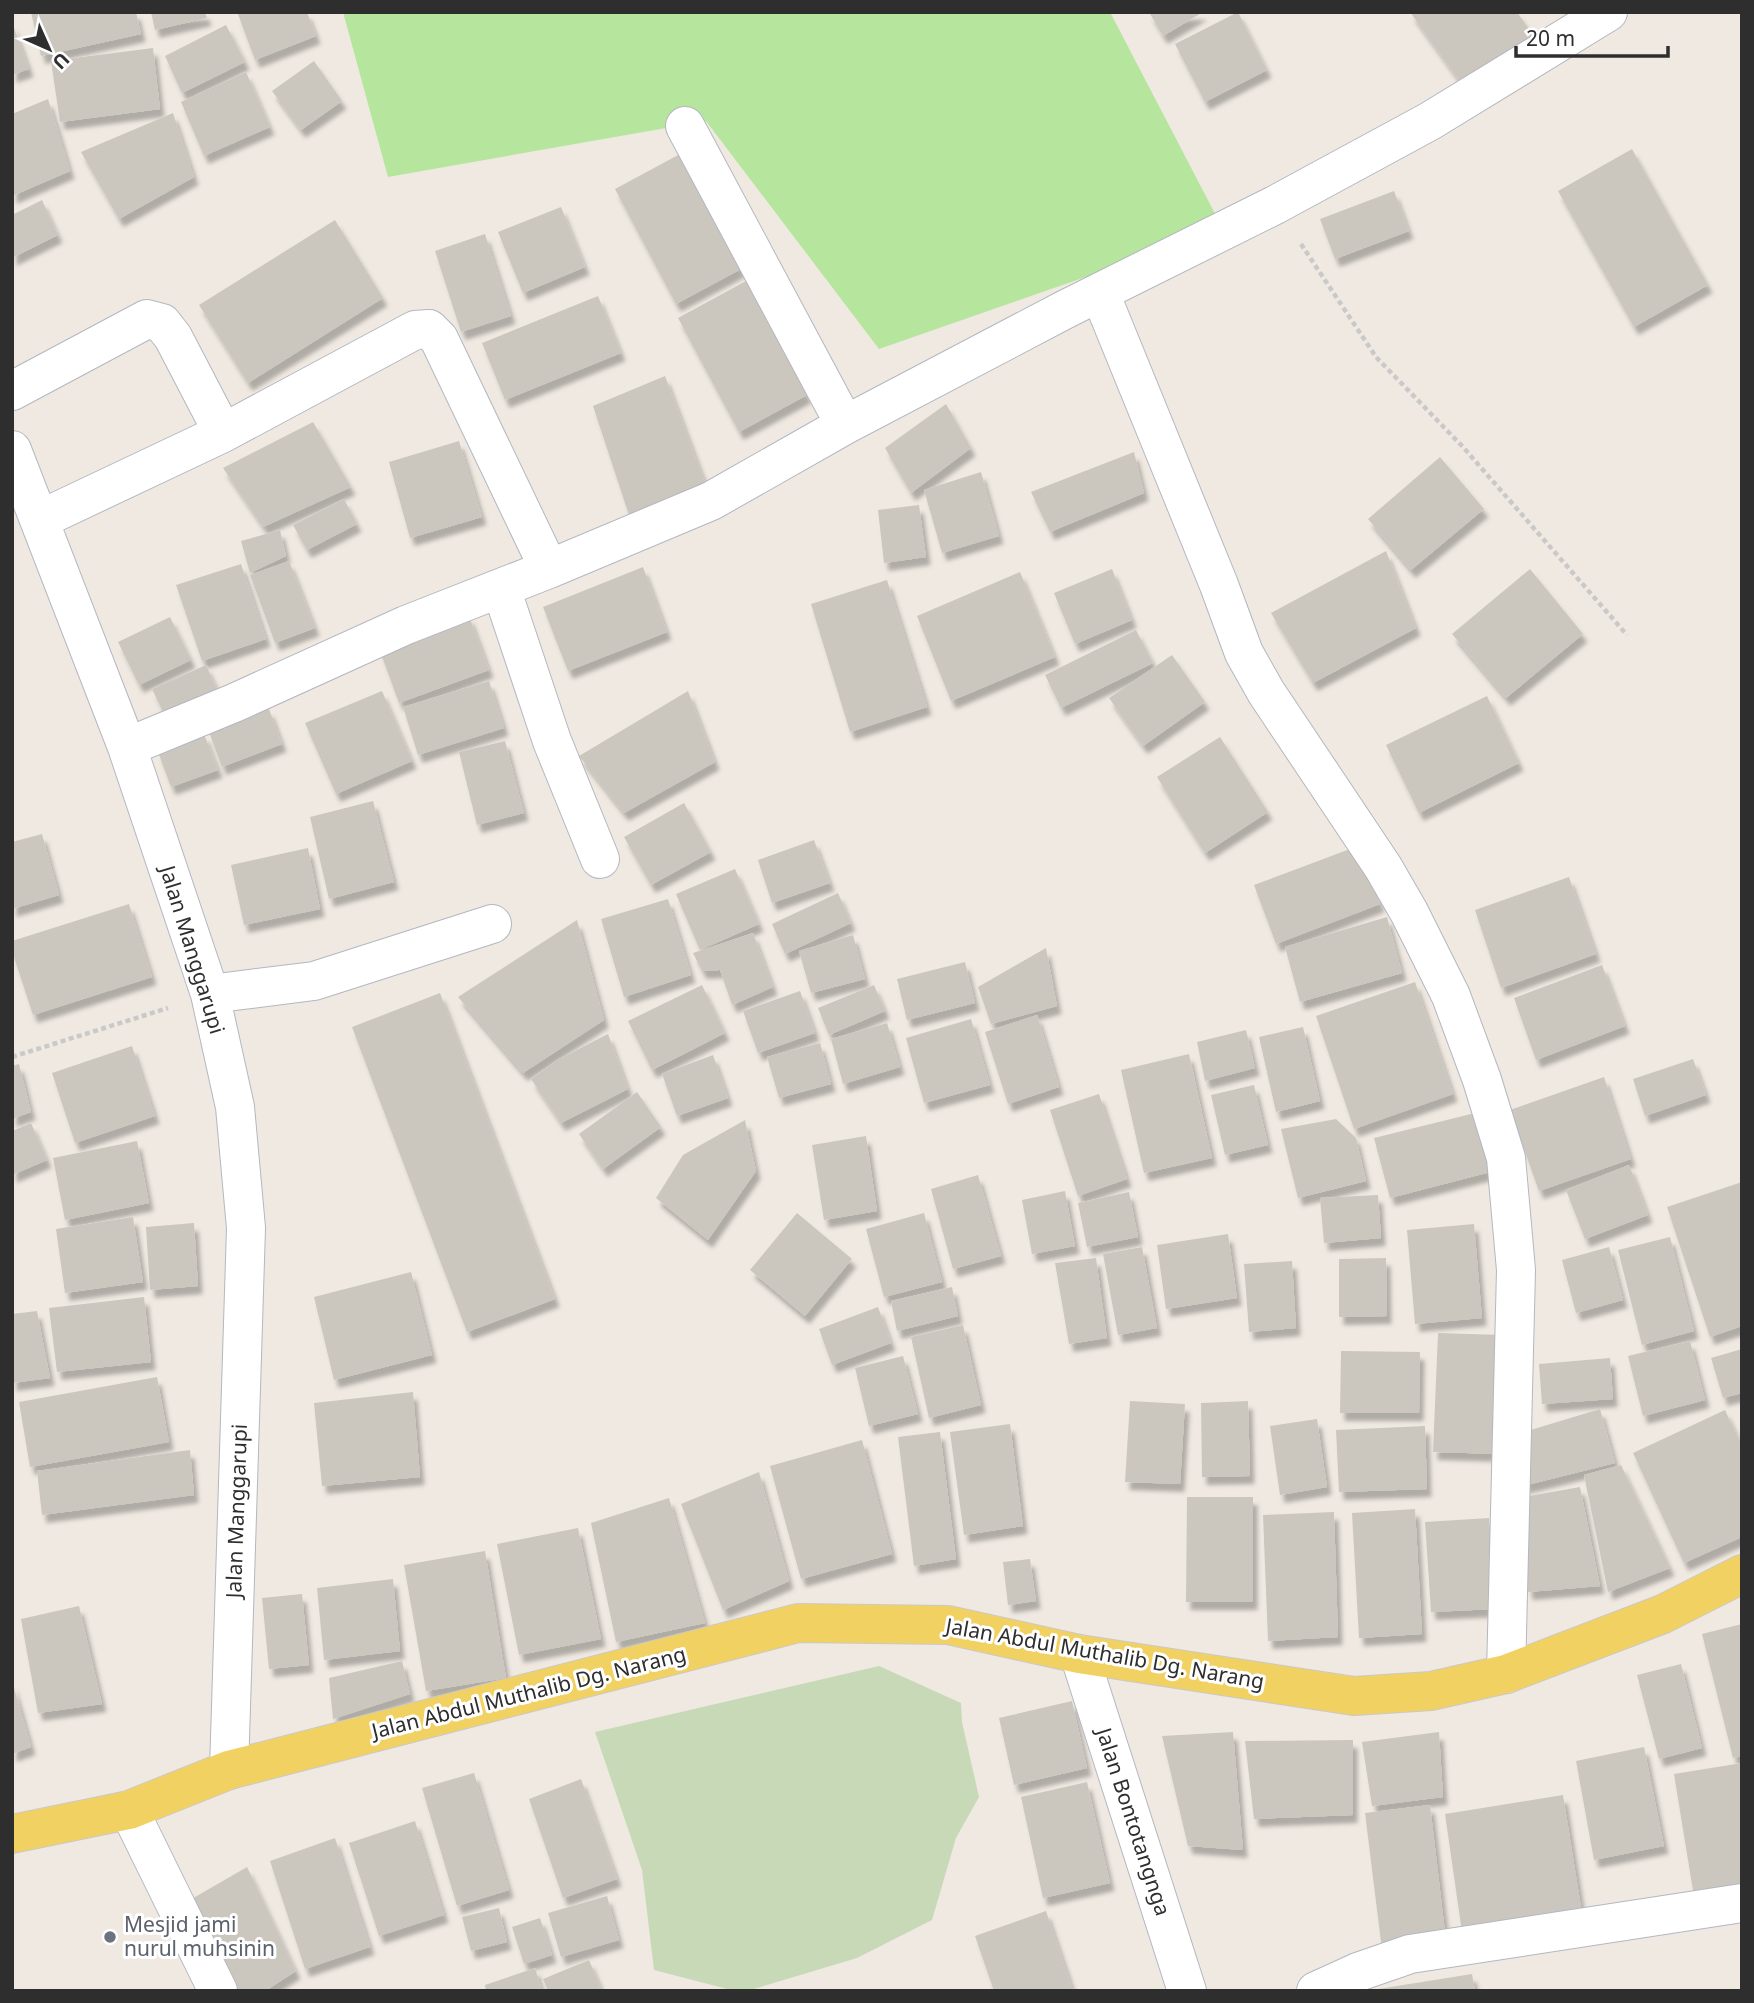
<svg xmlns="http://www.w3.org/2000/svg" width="1754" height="2003" font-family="'Noto Sans',sans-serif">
<defs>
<filter id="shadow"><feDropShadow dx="4.5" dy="8" stdDeviation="2" flood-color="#0004"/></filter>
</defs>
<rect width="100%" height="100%" fill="#efe9e1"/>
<path fill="#b6e59e" d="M 343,12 L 1110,12 L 1223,229 L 879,349 L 706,121 L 388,177 Z"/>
<path fill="#c8d9b8" d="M 879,1666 L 961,1703 L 962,1722 L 979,1797 L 956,1838 L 932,1920 L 857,1958 L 747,1991 L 735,1991 L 654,1970 L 642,1870 L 595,1732 Z"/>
<path fill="#cbc7bf" filter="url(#shadow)" d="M 31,12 L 136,12 L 141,34 L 41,56 Z
M 151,12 L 205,12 L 207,18 L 155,30 Z
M 241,12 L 307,12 L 316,36 L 255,60 L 238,14 Z
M 1149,12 L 1203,12 L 1163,36 Z
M 1238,12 L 1267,70 L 1205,102 L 1175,44 Z
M 1410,12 L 1517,12 L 1536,39 L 1466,90 Z
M 12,22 L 29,69 L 12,75 Z
M 226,25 L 245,62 L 182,93 L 165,56 Z
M 153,48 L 160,109 L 60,122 L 51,61 Z
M 314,61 L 342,101 L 301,130 L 272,91 Z
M 246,72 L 270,127 L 204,156 L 181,102 Z
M 48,99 L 70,171 L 12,196 L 12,114 Z
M 173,113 L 194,177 L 119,219 L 81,152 Z
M 1632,149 L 1708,285 L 1634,327 L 1558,191 Z
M 680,154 L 741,269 L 676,304 L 615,189 Z
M 1394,191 L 1409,231 L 1335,259 L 1320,219 Z
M 42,200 L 58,235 L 12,258 L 12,215 Z
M 561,207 L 585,267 L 523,293 L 498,232 Z
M 335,220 L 383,298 L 248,383 L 199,305 Z
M 485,234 L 511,316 L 461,332 L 435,251 Z
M 746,281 L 807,395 L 739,432 L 678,318 Z
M 598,296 L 621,353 L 505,400 L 482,343 Z
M 665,376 L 706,486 L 630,518 L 593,406 Z
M 946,404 L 971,448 L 911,493 L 885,448 Z
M 313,422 L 351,487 L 263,527 L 223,468 Z
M 459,441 L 482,517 L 410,538 L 389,462 Z
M 1134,452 L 1144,493 L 1050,532 L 1031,492 Z
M 1440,457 L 1484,509 L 1411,570 L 1368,519 Z
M 981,472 L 999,536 L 942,553 L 924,490 Z
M 344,499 L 357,524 L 307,550 L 293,525 Z
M 919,505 L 926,557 L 884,563 L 878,510 Z
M 280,530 L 286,556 L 250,573 L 241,541 Z
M 1386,551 L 1416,628 L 1313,683 L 1271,613 Z
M 289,561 L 315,628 L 275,643 L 250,575 Z
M 241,564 L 266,639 L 202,661 L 176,585 Z
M 643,567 L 667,632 L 568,671 L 543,607 Z
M 1112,569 L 1132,620 L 1075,644 L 1054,593 Z
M 1530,569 L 1583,634 L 1506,698 L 1452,634 Z
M 1020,572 L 1055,657 L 951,701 L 917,616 Z
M 887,580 L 927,707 L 850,732 L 811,604 Z
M 469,616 L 489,670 L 399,703 L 379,648 Z
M 170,617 L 191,660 L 139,685 L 118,642 Z
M 1136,630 L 1153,663 L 1061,708 L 1045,675 Z
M 1172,655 L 1205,702 L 1143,746 L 1109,698 Z
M 206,665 L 222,700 L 169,724 L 152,689 Z
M 489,681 L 504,728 L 418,755 L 403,707 Z
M 382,691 L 412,761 L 336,794 L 305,723 Z
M 688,691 L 715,762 L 624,813 L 579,756 Z
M 1487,696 L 1519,763 L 1419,813 L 1386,745 Z
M 269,709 L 282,744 L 222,767 L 209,732 Z
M 204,734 L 218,770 L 171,787 L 158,752 Z
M 1220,737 L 1268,812 L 1205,853 L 1157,777 Z
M 505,741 L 524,813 L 477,825 L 459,752 Z
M 373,801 L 394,882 L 329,899 L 310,817 Z
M 684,803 L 711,852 L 651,885 L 624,837 Z
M 42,834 L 59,895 L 12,909 L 12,842 Z
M 814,840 L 830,883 L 772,903 L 758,860 Z
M 1358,846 L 1380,904 L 1276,944 L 1254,885 Z
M 308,848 L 320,909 L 244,925 L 231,865 Z
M 735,869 L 759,924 L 700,950 L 676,894 Z
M 1569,877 L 1596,954 L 1501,988 L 1475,910 Z
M 838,893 L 851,923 L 785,954 L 772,924 Z
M 668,899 L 691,975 L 624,997 L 601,919 Z
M 129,904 L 152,977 L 33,1015 L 12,951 L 12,941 Z
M 1387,917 L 1402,973 L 1300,1002 L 1285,947 Z
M 577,920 L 604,1020 L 523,1073 L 458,997 Z
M 753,933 L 773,987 L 732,1005 L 720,970 L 702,971 L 693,953 Z
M 853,935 L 865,979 L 811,993 L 799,951 Z
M 1046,948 L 1057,1006 L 991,1024 L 978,987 Z
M 965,962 L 975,1003 L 907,1020 L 897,979 Z
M 1602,965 L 1625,1026 L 1536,1060 L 1514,998 Z
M 1415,982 L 1453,1094 L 1354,1129 L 1316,1016 Z
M 702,985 L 725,1033 L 652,1070 L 628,1021 Z
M 874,985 L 885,1011 L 829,1035 L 818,1008 Z
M 800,991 L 815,1033 L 758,1053 L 743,1011 Z
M 440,993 L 555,1299 L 467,1332 L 352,1027 Z
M 1037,1015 L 1059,1087 L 1008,1104 L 985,1032 Z
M 971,1019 L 990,1085 L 924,1103 L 906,1038 Z
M 887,1023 L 900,1067 L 843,1084 L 831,1039 Z
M 1303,1027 L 1320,1101 L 1276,1112 L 1259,1037 Z
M 1246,1030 L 1255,1068 L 1205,1081 L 1197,1042 Z
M 608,1034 L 628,1089 L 561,1123 L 531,1079 L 559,1059 Z
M 820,1043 L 831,1084 L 779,1098 L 767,1057 Z
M 132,1046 L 155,1116 L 75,1143 L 52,1073 Z
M 1189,1054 L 1212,1158 L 1144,1173 L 1121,1070 Z
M 713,1055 L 728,1098 L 677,1116 L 662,1074 Z
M 1693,1059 L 1706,1095 L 1645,1116 L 1633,1079 Z
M 19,1064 L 31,1112 L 12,1119 L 12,1066 Z
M 1604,1077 L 1631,1159 L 1539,1191 L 1510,1110 Z
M 1254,1085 L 1268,1145 L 1225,1155 L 1211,1095 Z
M 637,1092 L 661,1127 L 603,1169 L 579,1134 Z
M 1099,1094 L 1127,1179 L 1078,1196 L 1050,1110 Z
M 1479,1112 L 1494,1171 L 1390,1198 L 1374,1138 Z
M 1336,1119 L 1356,1138 L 1366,1181 L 1298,1198 L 1281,1129 Z
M 745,1120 L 756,1171 L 708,1240 L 656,1198 L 683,1155 Z
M 31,1123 L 47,1160 L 12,1175 L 12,1131 Z
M 866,1136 L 877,1211 L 824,1220 L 812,1145 Z
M 137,1141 L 149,1203 L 65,1220 L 53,1158 Z
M 1629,1165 L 1648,1215 L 1585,1239 L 1566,1190 Z
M 978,1175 L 1001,1256 L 953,1269 L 931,1189 Z
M 1742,1182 L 1742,1326 L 1710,1337 L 1667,1207 Z
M 1065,1191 L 1075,1246 L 1032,1254 L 1022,1200 Z
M 1129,1192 L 1138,1237 L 1087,1247 L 1078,1203 Z
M 1378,1195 L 1381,1238 L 1324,1243 L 1320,1198 Z
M 797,1213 L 852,1259 L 805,1316 L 750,1270 Z
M 924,1213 L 942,1282 L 884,1297 L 866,1229 Z
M 133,1217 L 143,1282 L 65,1293 L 56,1229 Z
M 194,1223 L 198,1286 L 150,1290 L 146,1227 Z
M 1474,1224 L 1482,1318 L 1415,1324 L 1407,1230 Z
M 1228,1234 L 1237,1298 L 1166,1309 L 1157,1245 Z
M 1670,1237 L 1694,1331 L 1642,1345 L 1618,1250 Z
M 1142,1247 L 1157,1328 L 1118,1335 L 1103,1254 Z
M 1609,1247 L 1623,1300 L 1576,1313 L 1562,1260 Z
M 1096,1258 L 1107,1338 L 1069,1344 L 1055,1263 Z
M 1386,1258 L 1387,1316 L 1339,1317 L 1339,1259 Z
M 1292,1261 L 1296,1328 L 1249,1332 L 1244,1264 Z
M 411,1272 L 432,1355 L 334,1380 L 314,1297 Z
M 952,1287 L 958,1316 L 897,1331 L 891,1301 Z
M 144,1297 L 151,1362 L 57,1372 L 49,1308 Z
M 878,1307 L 891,1343 L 832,1365 L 819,1329 Z
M 37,1311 L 50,1378 L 12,1383 L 12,1314 Z
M 963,1325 L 981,1405 L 929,1418 L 911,1337 Z
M 1438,1333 L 1503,1335 L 1499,1454 L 1433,1452 Z
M 1690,1341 L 1705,1400 L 1643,1416 L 1628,1356 Z
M 1742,1349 L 1742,1393 L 1723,1398 L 1711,1358 Z
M 1341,1351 L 1420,1352 L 1419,1413 L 1340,1413 Z
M 903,1356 L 918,1414 L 869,1426 L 855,1368 Z
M 1610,1358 L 1613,1399 L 1542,1404 L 1539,1364 Z
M 157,1377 L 169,1442 L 30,1467 L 19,1402 Z
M 413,1392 L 420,1477 L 322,1486 L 314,1403 Z
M 1130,1401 L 1185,1404 L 1180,1484 L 1125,1482 Z
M 1248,1401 L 1250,1476 L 1202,1477 L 1201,1403 Z
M 1600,1409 L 1615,1463 L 1523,1486 L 1524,1432 Z
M 1725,1410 L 1742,1446 L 1742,1537 L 1684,1563 L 1633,1453 Z
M 1317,1419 L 1327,1487 L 1280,1495 L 1270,1426 Z
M 1010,1424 L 1023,1526 L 964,1535 L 950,1432 Z
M 1425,1426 L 1427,1489 L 1339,1492 L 1336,1430 Z
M 940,1432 L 956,1559 L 914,1566 L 898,1437 Z
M 862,1440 L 892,1554 L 801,1579 L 770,1466 Z
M 190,1450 L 194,1495 L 42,1515 L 37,1471 Z
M 1621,1465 L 1670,1568 L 1608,1592 L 1584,1475 Z
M 759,1472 L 789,1581 L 723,1610 L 681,1504 Z
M 1580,1487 L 1600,1586 L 1528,1592 L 1518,1498 Z
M 1187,1497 L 1253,1497 L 1253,1602 L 1186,1602 Z
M 669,1498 L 705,1623 L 616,1642 L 591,1523 Z
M 1415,1509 L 1422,1634 L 1359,1638 L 1352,1513 Z
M 1334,1512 L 1338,1637 L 1268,1641 L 1263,1515 Z
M 1489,1518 L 1494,1609 L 1431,1612 L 1425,1522 Z
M 578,1528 L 601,1639 L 519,1655 L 497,1544 Z
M 485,1551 L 506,1678 L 426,1691 L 404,1565 Z
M 1030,1559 L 1036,1601 L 1008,1605 L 1003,1562 Z
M 393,1579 L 400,1651 L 324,1660 L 317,1588 Z
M 302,1594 L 309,1665 L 269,1669 L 262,1598 Z
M 79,1606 L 102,1704 L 38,1713 L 21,1619 Z
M 1742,1624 L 1742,1756 L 1733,1758 L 1702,1634 Z
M 402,1661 L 410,1694 L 333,1719 L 329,1678 Z
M 1681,1664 L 1702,1748 L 1659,1759 L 1637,1675 Z
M 12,1681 L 31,1747 L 12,1754 Z
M 1072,1701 L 1087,1768 L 1014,1785 L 999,1718 Z
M 1233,1732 L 1243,1850 L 1188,1846 L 1162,1736 Z
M 1439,1732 L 1443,1797 L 1372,1806 L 1362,1742 Z
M 1353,1740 L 1353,1815 L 1254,1819 L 1245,1741 Z
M 1644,1747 L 1664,1846 L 1594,1860 L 1576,1761 Z
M 1742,1763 L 1742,1895 L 1695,1903 L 1674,1774 Z
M 474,1773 L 509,1890 L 457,1906 L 422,1788 Z
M 581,1779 L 617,1879 L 563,1898 L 529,1799 Z
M 1087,1782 L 1110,1883 L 1043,1898 L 1021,1797 Z
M 1563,1795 L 1583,1920 L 1463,1939 L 1445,1814 Z
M 1430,1805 L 1446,1941 L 1382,1950 L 1365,1813 Z
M 415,1821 L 444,1915 L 379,1936 L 349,1843 Z
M 335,1838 L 370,1947 L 305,1969 L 270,1861 Z
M 247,1867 L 296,1971 L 265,1991 L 232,1991 L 183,1904 Z
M 607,1896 L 619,1940 L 561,1957 L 548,1913 Z
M 499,1908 L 507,1942 L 471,1951 L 462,1917 Z
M 1046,1911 L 1073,1991 L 994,1991 L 975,1936 Z
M 540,1918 L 552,1955 L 524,1964 L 512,1927 Z
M 589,1960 L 602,1991 L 548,1991 L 543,1979 Z
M 535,1968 L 542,1991 L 486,1991 L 485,1985 Z
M 1472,1974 L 1475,1991 L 1378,1991 L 1378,1989 Z"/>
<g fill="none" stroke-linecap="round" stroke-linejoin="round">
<g stroke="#b4b7c1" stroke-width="40">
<path id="minor" d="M 685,126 L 845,425
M 1100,293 L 1219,585 L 1244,653 L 1266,692 L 1383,867 L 1409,912 L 1451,996 L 1482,1080 L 1506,1158 L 1516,1270 L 1506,1674
M 12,391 L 147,319 L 162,323 L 173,337 L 223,433 L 415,330 L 429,329 L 439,339 L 549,569 L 711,501 L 845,425 L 1066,309 L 1275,205 L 1430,121 L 1608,12
M 12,450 L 127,747 L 210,994 L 235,1107 L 246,1228 L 229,1770
M 39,520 L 223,433
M 501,588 L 552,741 L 600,859
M 127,747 L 234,703 L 406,625 L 549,569
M 210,994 L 314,981 L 492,924
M 1079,1654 L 1187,1991
M 129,1810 L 218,1991
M 1316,1991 L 1358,1972 L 1410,1954 L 1742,1903"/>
</g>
<g stroke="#c9c9c9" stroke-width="40">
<path id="primary" d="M 12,1834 L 129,1810 L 229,1770 L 798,1623 L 948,1625 L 1079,1654 L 1354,1696 L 1431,1691 L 1506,1674 L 1663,1614 L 1742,1574"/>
</g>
<path stroke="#c9c9c9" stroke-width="4.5" stroke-dasharray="5 3.5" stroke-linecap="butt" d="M 1301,244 L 1376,357 L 1463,447 L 1627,635
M 12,1057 L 168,1008"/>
<use href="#minor" stroke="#fff" stroke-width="38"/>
<use href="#primary" stroke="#f2d163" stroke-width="38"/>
</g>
<circle fill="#6b7280" stroke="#fff" stroke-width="2.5" cx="110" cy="1937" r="7"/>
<g text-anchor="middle" stroke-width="6" stroke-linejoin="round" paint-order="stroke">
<g font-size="21" fill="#2e2e2e" stroke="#fff">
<text transform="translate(192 950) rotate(73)" y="7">Jalan Manggarupi</text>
<text transform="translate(237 1511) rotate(-88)" y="7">Jalan Manggarupi</text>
<text transform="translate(1105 1654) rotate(10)" y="7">Jalan Abdul Muthalib Dg. Narang</text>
<text transform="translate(529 1693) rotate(-14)" y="7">Jalan Abdul Muthalib Dg. Narang</text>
<text transform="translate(1133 1822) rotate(72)" y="7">Jalan Bontotangnga</text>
</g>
<g font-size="21" fill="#5b616d" stroke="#fff" text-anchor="start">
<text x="124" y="1932">Mesjid jami<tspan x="124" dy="24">nurul muhsinin</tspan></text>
</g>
</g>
<rect width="1754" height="2003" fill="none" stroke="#2e2e2e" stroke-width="28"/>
<g transform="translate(49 49) rotate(135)" stroke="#ffffff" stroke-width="5" paint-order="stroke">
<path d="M0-5L12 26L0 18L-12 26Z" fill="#2e2e2e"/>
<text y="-10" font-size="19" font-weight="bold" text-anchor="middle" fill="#2e2e2e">U</text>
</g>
<path d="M1516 46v10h152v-10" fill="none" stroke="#2e2e2e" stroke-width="3.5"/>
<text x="1526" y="46" font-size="21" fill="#2e2e2e" stroke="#ffffff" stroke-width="5" paint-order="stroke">20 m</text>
</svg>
